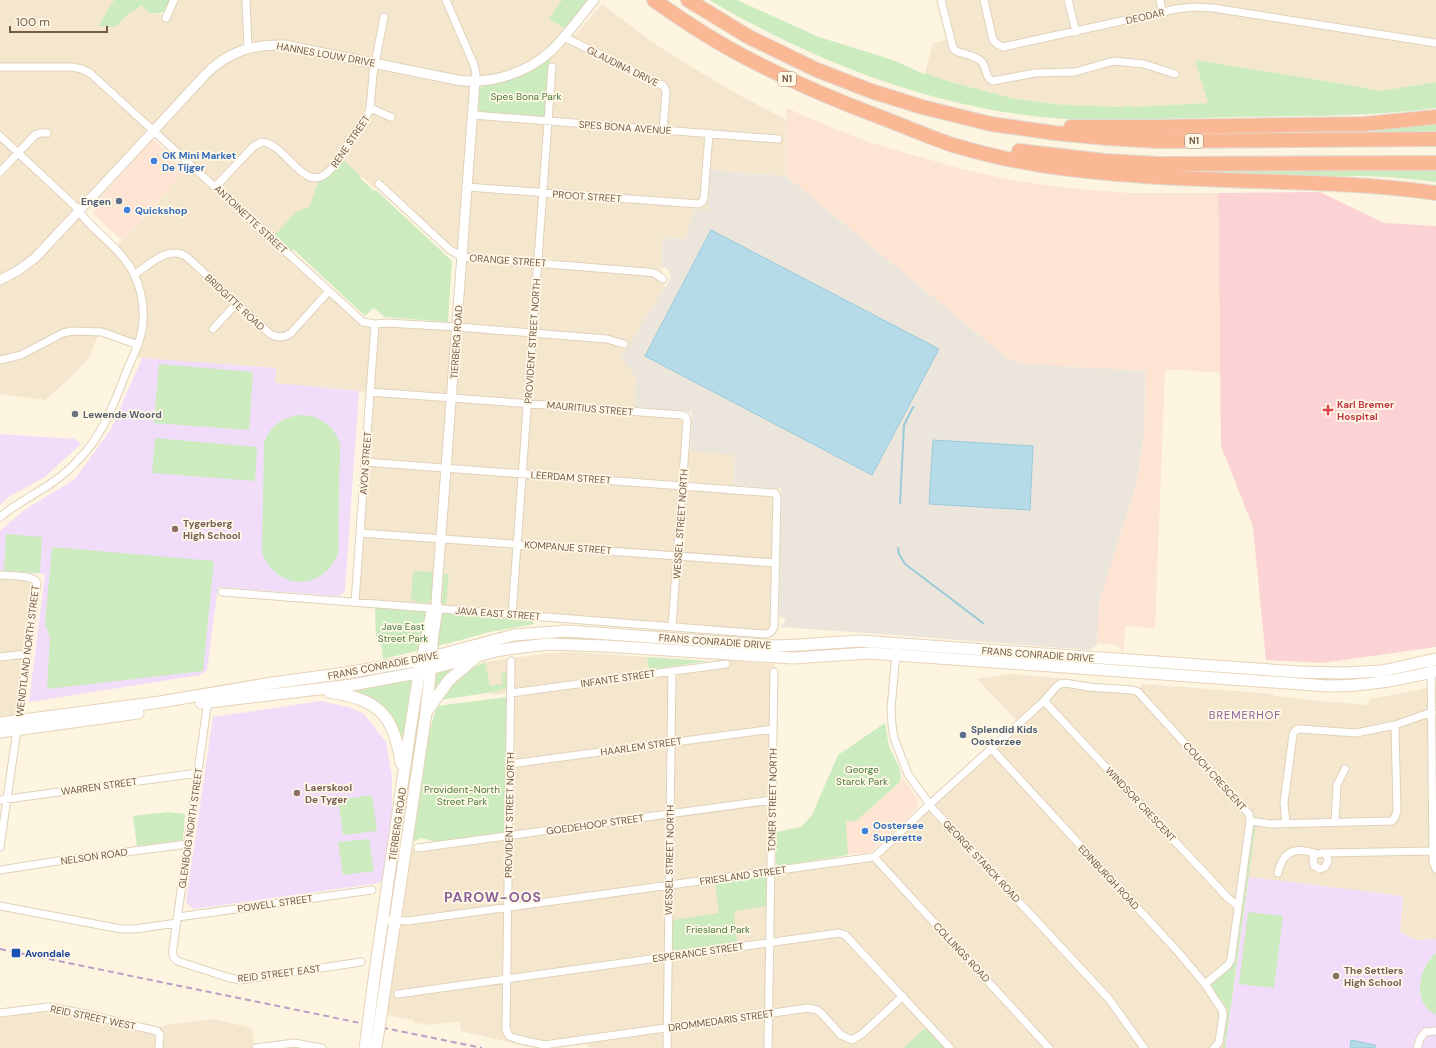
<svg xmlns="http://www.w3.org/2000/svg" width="1436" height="1048" font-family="'DM Sans',sans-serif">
<rect width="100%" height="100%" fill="#fdf5e0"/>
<path fill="#f5e7ce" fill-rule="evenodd" d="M 0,0 L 114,0 L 98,26 L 114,27 L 131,10 L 135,11 L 141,5 L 150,13 L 161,14 L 166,18 L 173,0 L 562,0 L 550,19 L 575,35 L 602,4 L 658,46 L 700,72 L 737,94 L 787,120 L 786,176 L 711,170 L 708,210 L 695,209 L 686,239 L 661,267 L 665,288 L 621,357 L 636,377 L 634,412 L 685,417 L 685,450 L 735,455 L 733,489 L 775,493 L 771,632 L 355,601 L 369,392 L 275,383 L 276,368 L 133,358 L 138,345 L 100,331 L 88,359 L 71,377 L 45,400 L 0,394 ZM 154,131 L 192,166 L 114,249 L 78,212 ZM 361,176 L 374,188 L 378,183 L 462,257 L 457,327 L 359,320 L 289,253 Z
M 946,0 L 1436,0 L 1436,82 L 1380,91 L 1356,86 L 1195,60 L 1209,103 L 1133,107 L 1128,105 L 1125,107 L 1065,105 L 1015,99 L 951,82 L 925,73 L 933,43 L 955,38 Z
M 0,575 L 34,579 L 17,721 L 0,723 Z
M 575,652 L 647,657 L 649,674 L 725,663 L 727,660 L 773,664 L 775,665 L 771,870 L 874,856 L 1018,722 L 977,679 L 1011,674 L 1060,678 L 1065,684 L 1137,691 L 1142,684 L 1274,694 L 1274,696 L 1319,701 L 1368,705 L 1370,699 L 1418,690 L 1436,685 L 1436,939 L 1416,940 L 1400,932 L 1402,896 L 1243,876 L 1232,960 L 1205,984 L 1223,1007 L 1230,1012 L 1225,1048 L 950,1048 L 928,1025 L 903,1048 L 589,1048 L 588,1044 L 555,1048 L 534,1048 L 461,1031 L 459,1021 L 430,1025 L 421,1023 L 418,1024 L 414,1023 L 413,1020 L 387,1015 L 411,849 L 508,836 L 510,693 L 491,695 L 485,662 L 541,654 Z
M 48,1006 L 154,1029 L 167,1025 L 213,1019 L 252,1028 L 254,1048 L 303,1043 L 328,1048 L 0,1048 L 0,1012 Z"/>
<path fill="#fee4d3" d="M 787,108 L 825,125 L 868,142 L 958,168 L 1010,180 L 1068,188 L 1130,193 L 1218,193 L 1220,373 L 1165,369 L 1155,628 L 1125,626 L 1124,652 L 1122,652 L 1118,645 L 1097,643 L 1099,602 L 1136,486 L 1144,433 L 1146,371 L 1024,364 L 1007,358 L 786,176 Z
M 153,139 L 188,170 L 122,240 L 92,213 L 99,206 L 96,202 Z
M 902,776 L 918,800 L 917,809 L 871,852 L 848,855 L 845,822 L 856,821 L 899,783 Z"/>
<path fill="#ebe5dc" d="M 710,170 L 786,176 L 1007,358 L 1024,364 L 1146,371 L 1144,433 L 1136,486 L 1099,602 L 1097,645 L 1090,650 L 894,635 L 780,627 L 786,621 L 783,617 L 779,616 L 779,615 L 781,489 L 733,485 L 735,455 L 690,451 L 692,412 L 634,407 L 636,377 L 621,357 L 671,278 L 669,271 L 666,268 L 661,267 L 663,237 L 685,239 L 695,209 L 708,210 Z"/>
<path fill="#f1ddf9" d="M 142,358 L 276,368 L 275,383 L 359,391 L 345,591 L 339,596 L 218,587 L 207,670 L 201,675 L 29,702 L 45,574 L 0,570 L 0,531 L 23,511 L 75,479 L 111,429 Z
M 0,434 L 75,439 L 81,444 L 45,477 L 10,496 L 0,505 Z
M 321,701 L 352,708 L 364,714 L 386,742 L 392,776 L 392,811 L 383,877 L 380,883 L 193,909 L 186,902 L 213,717 Z
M 1249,877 L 1403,896 L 1400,932 L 1416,940 L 1436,939 L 1436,1048 L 1225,1048 Z"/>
<path fill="#fbd3d4" d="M 1320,192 L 1384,223 L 1436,226 L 1436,647 L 1322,663 L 1266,660 L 1253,527 L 1221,446 L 1218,193 Z"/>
<path fill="#ccebbe" d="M 114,0 L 171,0 C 166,13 164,14 150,13 L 141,5 L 135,11 L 131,11 L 115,27 L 98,26 Z
M 562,0 L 589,0 L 566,29 L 549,19 Z
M 709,0 L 737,0 L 819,37 L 893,60 L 924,74 L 925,73 L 951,82 L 1015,99 L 1065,105 L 1124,107 L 1128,105 L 1133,107 L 1208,103 L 1195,60 L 1356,86 L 1380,91 L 1436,82 L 1436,108 C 1369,117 1301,116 1233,117 C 1178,118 1122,122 1067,119 C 940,111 819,64 709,0 Z
M 550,57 L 546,113 L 543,117 L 481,112 C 475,106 476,93 481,87 Z
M 1436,123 L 1436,132 L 1225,133 L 1225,131 Z
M 342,159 L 361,176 L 360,178 L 374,191 L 376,190 L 452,261 L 448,322 L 385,317 L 374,308 L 365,316 L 293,249 L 291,252 L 274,236 L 295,213 L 310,206 L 318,182 C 330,179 336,169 342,159 Z
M 1089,166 L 1436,168 L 1436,182 C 1403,178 1368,174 1335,177 L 1183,173 Z
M 159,364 L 253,372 L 249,430 L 154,423 Z
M 302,415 C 321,416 334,426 340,444 L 338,553 C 324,592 275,591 262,552 L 264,443 C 270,426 283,416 302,415 Z
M 155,438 L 257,447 L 255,481 L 152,473 Z
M 6,534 L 42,537 L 40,573 L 4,571 Z
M 52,547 L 214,561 L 203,671 L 47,689 L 50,637 L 45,624 Z
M 413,571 L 434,572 L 432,600 L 429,603 L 415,602 L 415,600 L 411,600 Z
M 444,574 L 449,574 L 446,604 L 444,604 L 442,602 Z
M 375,607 L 532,621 L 534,624 L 490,632 L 446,644 L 383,659 L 381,639 L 376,638 Z
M 561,635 L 854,648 L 875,648 L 799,653 L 557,639 L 496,647 L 498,643 L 515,640 Z
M 647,657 L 708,661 L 649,670 Z
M 485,662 L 490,686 L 503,684 L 501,673 L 506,673 L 506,687 L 504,689 L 500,690 L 500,691 L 440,700 L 450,684 L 470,669 Z
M 1170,668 L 1363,677 L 1376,678 L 1367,681 L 1309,681 L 1180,671 Z
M 453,669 L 453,670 L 432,699 L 435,673 Z
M 372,676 L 270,692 L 240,693 L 351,677 Z
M 412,679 L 413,679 L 406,725 L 402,738 L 396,727 L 345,690 Z
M 423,682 L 424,687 L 391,914 L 389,908 L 420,691 Z
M 507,697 L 504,833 L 437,842 L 421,838 L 413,842 C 418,797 423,749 437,706 Z
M 885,723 C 887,731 887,739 889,746 C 893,758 905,770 899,783 L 856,821 L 846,822 L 848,855 L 779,866 L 776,864 L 776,832 L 801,827 L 812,815 L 838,755 Z
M 372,795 L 377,831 L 343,835 L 338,800 Z
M 168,812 L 185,814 L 183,840 L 137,846 L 133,816 Z
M 1256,824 L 1225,1048 L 1223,1048 L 1228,1010 L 1212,988 L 1211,984 L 1235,962 L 1254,825 Z
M 369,839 L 374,871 L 343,875 L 338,842 Z
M 764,876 L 766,878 L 766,906 L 734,911 L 737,942 L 672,951 L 673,920 L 719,913 L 715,883 Z
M 1248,912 L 1283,916 L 1274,988 L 1239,984 Z
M 1436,953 L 1436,1015 C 1411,1002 1418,969 1436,953 Z
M 926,1027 L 946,1048 L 903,1048 Z"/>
<path fill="#b4dbe7" stroke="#9acad9" d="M 711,230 L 939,349 L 872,475 L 645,356 Z
M 933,440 L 1033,446 L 1030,510 L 929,504 Z
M 1351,1040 L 1375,1045 L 1375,1048 L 1350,1048 Z"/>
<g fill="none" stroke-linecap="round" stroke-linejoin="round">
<path stroke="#9acad9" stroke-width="2" d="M 900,503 L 904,425 L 913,407
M 898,548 L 899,554 L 905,564 L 983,623"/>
<g stroke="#e1d1bc" stroke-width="9">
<path id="minor" d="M 246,0 L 248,48
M 446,0 L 474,65 L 476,74 L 475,81
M 941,0 L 953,48 L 956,51 C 963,54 977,56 982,62 C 988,69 984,77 993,81 L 1035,73 L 1075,72 L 1114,61 L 1144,64 L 1175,74
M 984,0 L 993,40 L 997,44 L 1003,47 L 1176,9 L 1194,7 L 1213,8 L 1436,43
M 1068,0 L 1076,32
M 1160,0 L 1162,12
M 166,18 L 174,0
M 564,37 L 664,86 L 666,92 L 663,130
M 0,67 L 72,67 L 82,69 L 90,73 L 363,322 L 375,324 L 387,323 L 457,327 L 607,339 L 624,344
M 370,108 L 391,117
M 473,115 L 778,139
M 0,136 L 75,206 C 91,231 121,247 134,274 C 141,289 144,305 143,321 C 142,339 134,354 127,370 C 115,401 103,436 78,460 C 71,468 62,476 53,482 C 36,494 17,503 0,517
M 0,172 L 35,135 L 40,133 L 47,133
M 379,184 L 449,249 L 462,257 L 646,272 L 654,273 L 663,279
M 216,186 L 254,146 L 262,142 C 288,144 305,200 332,168 L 370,110 L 373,74 L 384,17
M 467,187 L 699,204 L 703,201 L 704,198 L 709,133
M 134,275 C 149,265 169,244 187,257 L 270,334 C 277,338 284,338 291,333 L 329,291
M 213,329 L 237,303
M 0,360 L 21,355 L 63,333 L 72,331 L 102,332 L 138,345
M 370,392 L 682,415 L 686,417 L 687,421 L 672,627
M 360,533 L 776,563
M 0,575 C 10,576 33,574 37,583 L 18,722
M 222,592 L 765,634 C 770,634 772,632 774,627 L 777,497 L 775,493 L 365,462
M 355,602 L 375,324
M 512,614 L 552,67
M 897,643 L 891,708 L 892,725 L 894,738 L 908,774 L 933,809 L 1109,999 L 1144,1048
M 0,657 L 27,654
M 1431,660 L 1433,861 L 1436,869
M 511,661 L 506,1029 L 509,1036 L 517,1039 L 544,1045 L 808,1008 L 817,1010 L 821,1013 L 841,1035 L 852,1040 L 862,1034 L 903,996
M 1087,687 L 1133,690 L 1138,692 L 1249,814 L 1250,821 L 1231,960 L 1228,965 L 1205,984
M 511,693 L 726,664
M 208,700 L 173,948 C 172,955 173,959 180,962 L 230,978 L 240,980 L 361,962
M 1044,701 L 1228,898 L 1238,906
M 991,748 L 1179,953 L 1205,984 L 1222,1010 L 1223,1015 L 1219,1042 L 1214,1048
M 510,764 L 773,729
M 0,800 L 198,773
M 1250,821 L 1271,824 L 1392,821 L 1395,817 L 1397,811 L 1395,725
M 1286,823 L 1284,803 L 1293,734 L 1296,730 L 1300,729 L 1356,733 L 1395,725 L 1432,712
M 1335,823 L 1337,785 L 1345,769
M 0,847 L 17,730
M 418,848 L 772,800
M 1323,853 L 1433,851
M 874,857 L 1049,1048
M 0,870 L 64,860 L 188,844
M 1278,873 C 1282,855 1291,847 1310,852 C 1312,852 1314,854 1316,854 C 1318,854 1321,853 1323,853 L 1327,856 L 1328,861 L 1325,867 L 1320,869 L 1314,866 L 1313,858 L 1316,854
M 0,906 L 121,929 L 135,929 L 177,923
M 178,917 L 372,890
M 383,920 L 408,921 L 874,857 L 930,804 L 1044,701 L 1056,687 L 1060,684 L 1064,683 L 1090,687
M 398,994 L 839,933 L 845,935 L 849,939 L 950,1048
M 0,1013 L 48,1007 L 81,1013 L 157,1031 L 160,1035 L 159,1048
M 256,1048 L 294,1043 L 322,1048
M 667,1048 L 672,671
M 768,1048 L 774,672
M 1417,1048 L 1420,1039 L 1425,1032 L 1436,1031"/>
</g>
<g stroke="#e1d1bc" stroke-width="11">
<path id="tertiary" d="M 0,280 L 19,270 L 35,258 L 133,153 L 205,75 C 227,52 252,44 284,45 L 457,80 C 490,85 528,73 552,50 C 567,35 580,17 594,0
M 432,657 L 434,634 L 438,609 L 436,602 L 475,81
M 421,660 L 431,612"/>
</g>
<g stroke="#e7d3b9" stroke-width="13">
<path id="secondary" d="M 329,692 C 378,699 394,714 401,763
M 201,703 L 352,685 L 411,674 L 496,651 L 514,648 L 549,644 L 606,646 L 793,658 L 869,653 L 1328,686 C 1368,686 1398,680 1436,671
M 427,711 L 449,680 L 474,659
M 0,723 L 160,702 L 272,683 L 346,673 L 421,660 L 514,635 L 567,631 L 776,646 L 799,645 L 860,641 L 1299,672 L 1343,673 L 1382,671 L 1436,659
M 0,732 L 138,713
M 394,927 L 426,713 L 431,664
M 375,972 L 408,744 L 420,667"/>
</g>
<g stroke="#e1dbd6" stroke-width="16">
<path id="motorway" d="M 654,0 C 682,20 711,39 741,55 C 786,79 832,99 880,117 C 904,126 929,137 953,145 C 1002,160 1056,169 1107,173 C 1216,184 1327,178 1436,193
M 688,0 L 749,37 L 817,70 L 871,91 L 922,107 L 991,124 L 1055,133 L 1106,138 L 1157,141 L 1436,139
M 1071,127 L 1152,127 L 1365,124 L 1436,117
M 1019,151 L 1105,161 L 1159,164 L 1436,163"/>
</g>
<use href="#minor" stroke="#fff" stroke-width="7"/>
<use href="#tertiary" stroke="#fff" stroke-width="9"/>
<use href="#secondary" stroke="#fff" stroke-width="11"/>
<use href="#motorway" stroke="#fab894" stroke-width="14"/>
<path stroke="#b89fc6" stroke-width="2" stroke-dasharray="6 4" stroke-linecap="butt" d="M 0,949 L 482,1048"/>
<g stroke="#e7d3b9" stroke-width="13" stroke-linecap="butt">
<path id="secondary-bridge" d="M 365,1048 L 375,972
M 376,1048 L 394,927"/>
</g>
<use href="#secondary-bridge" stroke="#fff" stroke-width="11"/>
</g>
<g fill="#3f7fe0" stroke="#fff8e7" stroke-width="1.5">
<circle cx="154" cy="161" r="4"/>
<circle cx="127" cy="210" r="4"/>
<circle cx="865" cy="831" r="4"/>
</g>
<g fill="#5c6f8a" stroke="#fff8e7" stroke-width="1.5">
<circle cx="119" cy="201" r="4"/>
<circle cx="963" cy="735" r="4"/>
</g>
<path fill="#e0444e" stroke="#fff8e7" stroke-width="1.5" d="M1326 404h4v4h4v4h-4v4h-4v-4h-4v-4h4z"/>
<circle fill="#6b7280" stroke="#fff8e7" stroke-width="1.5" cx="75" cy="414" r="4"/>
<g fill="#8d6e63" stroke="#fff8e7" stroke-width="1.5">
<circle cx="175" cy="529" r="4"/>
<circle cx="297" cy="793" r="4"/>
<circle cx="1336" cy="976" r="4"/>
</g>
<rect fill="#1a4fb4" stroke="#fff8e7" stroke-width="1.5" x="11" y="948" width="10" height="10" rx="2"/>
<g text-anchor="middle" stroke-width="3.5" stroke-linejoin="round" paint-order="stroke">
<g fill="#fff8e7" stroke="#9e8a76" stroke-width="1">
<rect x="778" y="72" width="18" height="14" rx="3"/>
<rect x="1185" y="134" width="18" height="14" rx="3"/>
</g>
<g font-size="9" font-weight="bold" fill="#755b46">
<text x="787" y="82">N1</text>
<text x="1194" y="144">N1</text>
</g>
<g font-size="10" fill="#755b46" stroke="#fff8e7">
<text transform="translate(1145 16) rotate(-13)" y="4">DEODAR</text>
<text transform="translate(326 54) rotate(10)" y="4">HANNES LOUW DRIVE</text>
<text transform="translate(623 66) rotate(26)" y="4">GLAUDINA DRIVE</text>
<text transform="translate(625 127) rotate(4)" y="4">SPES BONA AVENUE</text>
<text transform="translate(350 141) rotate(-56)" y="4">RENE STREET</text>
<text transform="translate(587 196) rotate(4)" y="4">PROOT STREET</text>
<text transform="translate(251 219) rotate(43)" y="4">ANTOINETTE STREET</text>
<text transform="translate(508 260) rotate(4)" y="4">ORANGE STREET</text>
<text transform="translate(235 302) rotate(43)" y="4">BRIDGITTE ROAD</text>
<text transform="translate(532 341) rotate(-86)" y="4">PROVIDENT STREET NORTH</text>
<text transform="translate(456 342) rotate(-86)" y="4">TIERBERG ROAD</text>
<text transform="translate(590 408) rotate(5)" y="4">MAURITIUS STREET</text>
<text transform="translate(365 463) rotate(-86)" y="4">AVON STREET</text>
<text transform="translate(571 477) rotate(4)" y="4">LEERDAM STREET</text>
<text transform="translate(680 524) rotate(-86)" y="4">WESSEL STREET NORTH</text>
<text transform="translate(568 547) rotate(4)" y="4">KOMPANJE STREET</text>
<text transform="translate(498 613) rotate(4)" y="4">JAVA EAST STREET</text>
<text transform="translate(715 641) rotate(4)" y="4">FRANS CONRADIE DRIVE</text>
<text transform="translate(27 651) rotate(-83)" y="4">WENDTLAND NORTH STREET</text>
<text transform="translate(1038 654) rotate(4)" y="4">FRANS CONRADIE DRIVE</text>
<text transform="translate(383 665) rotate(-11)" y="4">FRANS CONRADIE DRIVE</text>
<text transform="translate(618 678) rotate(-8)" y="4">INFANTE STREET</text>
<text transform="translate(641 746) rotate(-8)" y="4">HAARLEM STREET</text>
<text transform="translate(1215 776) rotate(48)" y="4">COUCH CRESCENT</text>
<text transform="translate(99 786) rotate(-8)" y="4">WARREN STREET</text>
<text transform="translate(772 800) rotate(-89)" y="4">TONER STREET NORTH</text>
<text transform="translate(1141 804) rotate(47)" y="4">WINDSOR CRESCENT</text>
<text transform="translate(509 815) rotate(-89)" y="4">PROVIDENT STREET NORTH</text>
<text transform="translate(397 824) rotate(-82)" y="4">TIERBERG ROAD</text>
<text transform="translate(595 824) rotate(-8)" y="4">GOEDEHOOP STREET</text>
<text transform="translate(190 828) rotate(-82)" y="4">GLENBOIG NORTH STREET</text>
<text transform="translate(94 856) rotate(-8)" y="4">NELSON ROAD</text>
<text transform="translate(669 860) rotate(-89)" y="4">WESSEL STREET NORTH</text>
<text transform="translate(982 861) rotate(47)" y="4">GEORGE STARCK ROAD</text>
<text transform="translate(743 875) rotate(-8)" y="4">FRIESLAND STREET</text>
<text transform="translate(1109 877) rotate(47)" y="4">EDINBURGH ROAD</text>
<text transform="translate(275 903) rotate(-8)" y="4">POWELL STREET</text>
<text transform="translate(698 952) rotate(-8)" y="4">ESPERANCE STREET</text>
<text transform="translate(962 952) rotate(47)" y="4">COLLINGS ROAD</text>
<text transform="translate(279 973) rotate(-7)" y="4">REID STREET EAST</text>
<text transform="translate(93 1017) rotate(12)" y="4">REID STREET WEST</text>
<text transform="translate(721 1020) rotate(-8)" y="4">DROMMEDARIS STREET</text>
</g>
<g font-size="10" fill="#4b7b3e" stroke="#fff8e7">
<text x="526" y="100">Spes Bona Park</text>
<text x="403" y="630">Java East<tspan x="403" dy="12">Street Park</tspan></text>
<text x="862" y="773">George<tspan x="862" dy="12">Starck Park</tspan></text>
<text x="462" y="793">Provident-North<tspan x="462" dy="12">Street Park</tspan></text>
<text x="718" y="933">Friesland Park</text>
</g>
<g font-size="10" font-weight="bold" fill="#366cbe" stroke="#fff8e7" text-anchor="start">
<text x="162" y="159">OK Mini Market<tspan x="162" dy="12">De Tijger</tspan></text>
<text x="135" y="214">Quickshop</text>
<text x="873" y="829">Oostersee<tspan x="873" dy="12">Superette</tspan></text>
</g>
<g font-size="10" font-weight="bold" fill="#4e5e75" stroke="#fff8e7" text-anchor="end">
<text x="111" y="205">Engen</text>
<text x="971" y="733" text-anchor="start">Splendid Kids<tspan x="971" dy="12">Oosterzee</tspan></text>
</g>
<g font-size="10" font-weight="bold" fill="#be3a42" stroke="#fff8e7" text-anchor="start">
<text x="1337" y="408">Karl Bremer<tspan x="1337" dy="12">Hospital</tspan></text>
</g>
<g font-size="10" font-weight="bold" fill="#5b616d" stroke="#fff8e7" text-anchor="start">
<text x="83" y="418">Lewende Woord</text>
</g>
<g font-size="10" font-weight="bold" fill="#785e54" stroke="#fff8e7" text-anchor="start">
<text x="183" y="527">Tygerberg<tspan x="183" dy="12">High School</tspan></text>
<text x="305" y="791">Laerskool<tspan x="305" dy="12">De Tyger</tspan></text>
<text x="1344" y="974">The Settlers<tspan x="1344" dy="12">High School</tspan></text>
</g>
<g font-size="10" font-weight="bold" fill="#164399" stroke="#fff8e7" text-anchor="start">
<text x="25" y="957">Avondale</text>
</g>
<g font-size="11" letter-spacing="1" fill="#8b6299" stroke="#fff8e7">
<text x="1245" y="719">BREMERHOF</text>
</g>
<g font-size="14" font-weight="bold" letter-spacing="1" fill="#8b6299" stroke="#fff8e7">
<text x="493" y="902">PAROW-OOS</text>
</g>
</g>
<path d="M10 26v6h97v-6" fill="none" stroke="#755b46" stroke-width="2"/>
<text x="16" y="26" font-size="12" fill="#755b46" stroke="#fff8e7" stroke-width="3" paint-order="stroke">100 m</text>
</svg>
